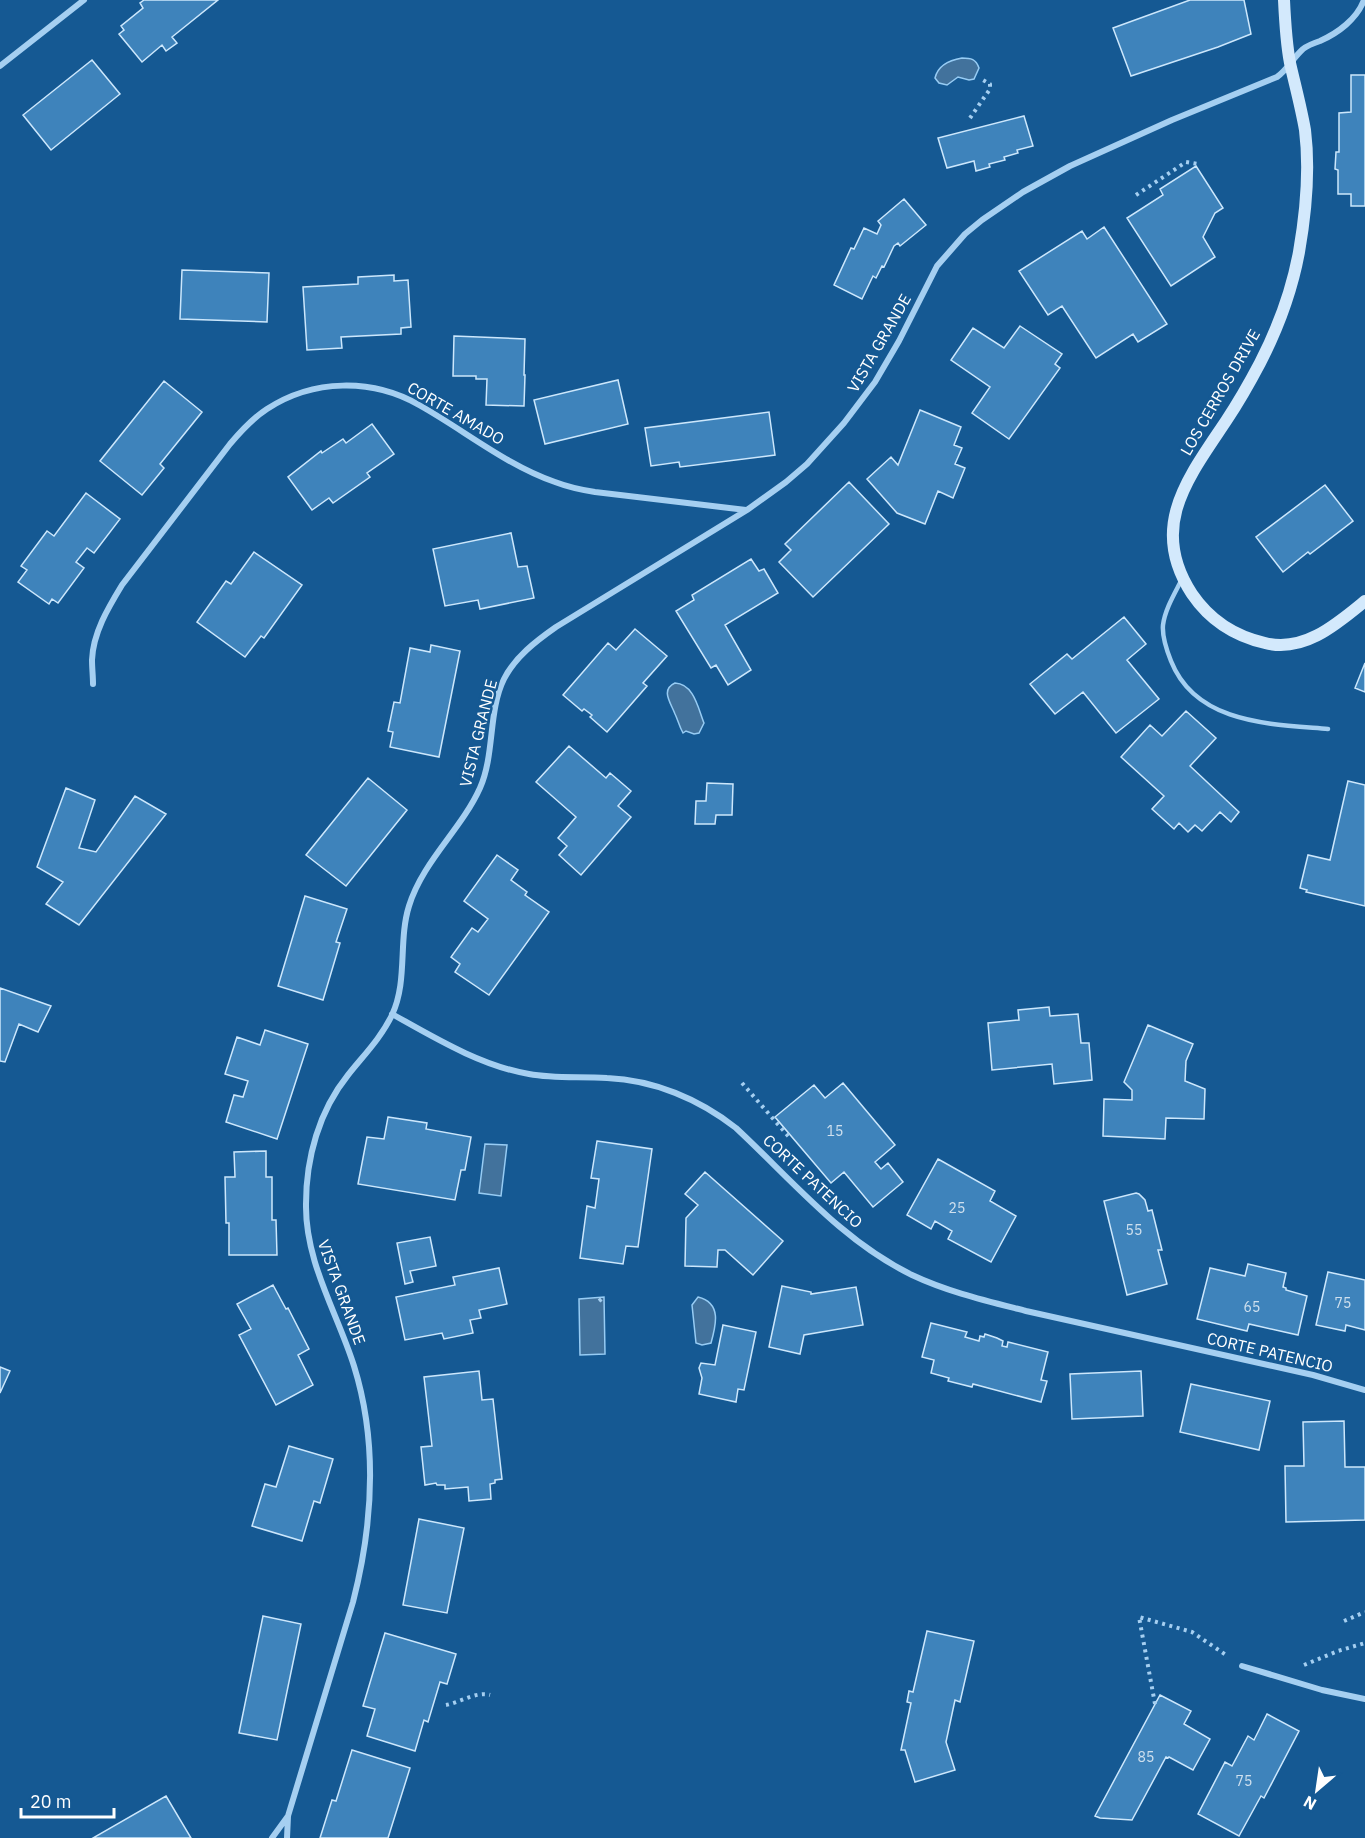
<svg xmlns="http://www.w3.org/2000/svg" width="1365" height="1838" font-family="'IBM Plex Sans',sans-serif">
<rect width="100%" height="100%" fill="#155993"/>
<path fill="#42729c" stroke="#97ccf4" stroke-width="1.5" d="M 962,58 C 971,58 976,59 979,68 L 974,79 L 969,80 L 958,77 L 947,85 L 939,83 L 935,78 C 938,65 950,60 962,58 Z
M 675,683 C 694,684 698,708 704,723 L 699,733 L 694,734 L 686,731 L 683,733 C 679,726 678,720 675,714 C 671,703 660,690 675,683 Z
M 485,1144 L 507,1145 L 501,1196 L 479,1193 Z
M 604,1297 L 605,1354 L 580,1355 L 579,1299 Z
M 698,1297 C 722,1303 716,1325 711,1343 L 702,1345 L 696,1343 L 692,1305 Z"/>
<path fill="#3e83bb" stroke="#cce7fc" stroke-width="1.5" d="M 144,0 L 218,0 L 172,37 L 177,43 L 166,51 L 162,45 L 142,62 L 119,34 L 124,30 L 121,26 L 143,8 L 140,3 Z
M 1190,0 L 1244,0 L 1251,34 L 1218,47 L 1131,76 L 1113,28 Z
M 92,60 L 120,94 L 51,150 L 23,115 Z
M 1351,75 L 1365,75 L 1365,206 L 1351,206 L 1351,194 L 1338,194 L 1338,170 L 1335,169 L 1336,152 L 1339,152 L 1339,113 L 1351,112 Z
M 1024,116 L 1033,146 L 1017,150 L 1018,153 L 1004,157 L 1005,160 L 989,164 L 990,167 L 976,171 L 974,161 L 947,168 L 938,138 Z
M 1196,166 L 1223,208 L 1215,213 L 1203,237 L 1215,257 L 1171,286 L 1127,218 L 1163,195 L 1160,189 Z
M 904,199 L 926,225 L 900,246 L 898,243 L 894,246 L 884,267 L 882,266 L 876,278 L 873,276 L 862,299 L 834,285 L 851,248 L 854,249 L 864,228 L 877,234 L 881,225 L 878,221 Z
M 1104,227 L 1167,324 L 1138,342 L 1133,334 L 1096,358 L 1062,306 L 1048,315 L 1019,271 L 1082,231 L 1087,239 Z
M 182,270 L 269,273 L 267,322 L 180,319 Z
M 394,275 L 394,281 L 408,280 L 411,327 L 401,328 L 401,334 L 341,337 L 342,348 L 307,350 L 303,287 L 358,284 L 358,277 Z
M 1020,326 L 1062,354 L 1055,364 L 1060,368 L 1009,439 L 972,413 L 990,387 L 951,360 L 973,328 L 1004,348 Z
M 454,336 L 525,339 L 524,375 L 525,375 L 524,406 L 486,405 L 487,379 L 476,379 L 476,376 L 453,376 Z
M 618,380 L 628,424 L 545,444 L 534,400 Z
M 164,381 L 202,412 L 160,464 L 164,468 L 142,495 L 100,461 Z
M 920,410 L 961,427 L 954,445 L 962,448 L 955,464 L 965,468 L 953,498 L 938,491 L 925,524 L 897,513 L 867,479 L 891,457 L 898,465 Z
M 769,412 L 775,455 L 680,467 L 679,462 L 651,466 L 645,428 Z
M 372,424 L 394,454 L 367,473 L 370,477 L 333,503 L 329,498 L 312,510 L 288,477 L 321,451 L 322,453 L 343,439 L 346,443 Z
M 849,482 L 889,524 L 813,597 L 779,562 L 791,550 L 785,544 Z
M 1325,485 L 1353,521 L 1310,554 L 1308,552 L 1283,572 L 1256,537 Z
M 86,493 L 120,519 L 94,553 L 87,548 L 76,562 L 84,568 L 58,603 L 52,599 L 49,604 L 18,582 L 27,570 L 21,566 L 47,531 L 54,536 Z
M 511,533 L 518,567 L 527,566 L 534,598 L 480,609 L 478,600 L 445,606 L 433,549 Z
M 254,552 L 302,585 L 264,638 L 261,636 L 245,657 L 197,622 L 226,581 L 231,584 Z
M 751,559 L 759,571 L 764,569 L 778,593 L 725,625 L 751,670 L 728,685 L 716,665 L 711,668 L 676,611 L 694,600 L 692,595 Z
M 1124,617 L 1146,644 L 1127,660 L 1159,699 L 1116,733 L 1083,692 L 1055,714 L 1030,684 L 1067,654 L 1072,659 Z
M 635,629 L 667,656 L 643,683 L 647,686 L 607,732 L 590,717 L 592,715 L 584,709 L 582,711 L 563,695 L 608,643 L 616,650 Z
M 431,645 L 460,651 L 439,757 L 390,747 L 393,732 L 388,731 L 394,702 L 400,703 L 410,648 L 430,652 Z
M 1365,663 L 1365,692 L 1355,688 Z
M 1186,711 L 1216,738 L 1190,766 L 1239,812 L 1231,822 L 1220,812 L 1202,831 L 1195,825 L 1188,832 L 1179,823 L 1174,829 L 1152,809 L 1164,796 L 1121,757 L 1150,725 L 1162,736 Z
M 569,746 L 606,778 L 610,773 L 631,791 L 618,806 L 631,817 L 581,875 L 559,855 L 567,846 L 558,838 L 576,817 L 536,782 Z
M 368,778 L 407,810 L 346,886 L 306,855 Z
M 1348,781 L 1365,785 L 1365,906 L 1306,892 L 1307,890 L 1300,888 L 1308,855 L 1330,860 Z
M 707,783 L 733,784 L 732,815 L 716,815 L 715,824 L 695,824 L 696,801 L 706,801 Z
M 66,788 L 95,800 L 79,848 L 96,852 L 135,796 L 166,814 L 79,925 L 46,904 L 63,882 L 37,867 Z
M 497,855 L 518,870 L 511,880 L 527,892 L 525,895 L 549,912 L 489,995 L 455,972 L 460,964 L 451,957 L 472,928 L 478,932 L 488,919 L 464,901 Z
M 305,896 L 347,909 L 336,942 L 340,943 L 323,1000 L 278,986 Z
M 0,988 L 51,1006 L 38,1032 L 19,1024 L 5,1062 L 0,1061 Z
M 1049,1007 L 1050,1016 L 1078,1014 L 1081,1043 L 1089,1043 L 1092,1080 L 1054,1084 L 1052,1064 L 992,1070 L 988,1023 L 1019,1020 L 1018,1010 Z
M 1148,1025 L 1193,1044 L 1186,1061 L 1185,1081 L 1205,1089 L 1204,1119 L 1166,1118 L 1165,1139 L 1103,1136 L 1104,1099 L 1132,1100 L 1132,1090 L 1124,1082 Z
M 265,1030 L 308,1044 L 277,1139 L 226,1122 L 234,1095 L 243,1097 L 248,1081 L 225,1074 L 237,1037 L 260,1045 Z
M 843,1083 L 895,1145 L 875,1162 L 881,1169 L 888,1163 L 903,1182 L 873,1207 L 844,1172 L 831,1183 L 775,1117 L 814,1085 L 825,1098 Z
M 388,1117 L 427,1123 L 426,1129 L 471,1137 L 465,1170 L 461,1170 L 455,1200 L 358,1184 L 367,1137 L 384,1139 Z
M 597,1141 L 652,1149 L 638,1247 L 626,1246 L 623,1264 L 580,1258 L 587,1206 L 595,1208 L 599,1179 L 591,1178 Z
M 266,1151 L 266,1177 L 272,1177 L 272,1220 L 276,1220 L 277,1255 L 229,1255 L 229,1223 L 226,1223 L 225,1177 L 235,1177 L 234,1152 Z
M 938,1159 L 995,1191 L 990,1201 L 1016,1216 L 991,1262 L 948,1239 L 952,1231 L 935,1221 L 931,1229 L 907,1215 Z
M 705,1172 L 783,1241 L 753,1275 L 725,1250 L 718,1250 L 717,1267 L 685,1266 L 686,1218 L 698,1205 L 685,1194 Z
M 1136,1193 L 1139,1194 L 1145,1200 L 1148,1211 L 1152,1210 L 1162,1250 L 1158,1250 L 1167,1284 L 1127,1295 L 1104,1201 Z
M 430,1237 L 436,1266 L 410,1271 L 413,1282 L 405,1284 L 397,1243 Z
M 1248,1264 L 1286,1273 L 1283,1287 L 1286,1288 L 1286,1290 L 1307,1296 L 1298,1335 L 1249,1324 L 1247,1331 L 1197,1319 L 1210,1268 L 1245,1276 Z
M 499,1268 L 507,1304 L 479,1310 L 481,1318 L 470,1320 L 473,1333 L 444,1339 L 442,1333 L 405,1340 L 396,1297 L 455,1285 L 453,1277 Z
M 1328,1272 L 1365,1280 L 1365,1330 L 1346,1325 L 1345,1331 L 1316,1325 Z
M 273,1285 L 286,1309 L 288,1308 L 309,1349 L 298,1355 L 313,1385 L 276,1405 L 239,1335 L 251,1329 L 237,1304 Z
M 782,1286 L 811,1292 L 811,1294 L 856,1287 L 863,1325 L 804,1335 L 800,1354 L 769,1347 Z
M 931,1323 L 967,1332 L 965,1337 L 979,1341 L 980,1336 L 984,1337 L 985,1334 L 997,1338 L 1003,1341 L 1002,1346 L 1007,1347 L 1008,1342 L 1048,1352 L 1041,1380 L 1047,1381 L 1041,1402 L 973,1384 L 972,1387 L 948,1381 L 949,1378 L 931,1373 L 934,1360 L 922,1357 Z
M 723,1325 L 756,1332 L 744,1390 L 738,1389 L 736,1402 L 699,1394 L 702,1378 L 699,1368 L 701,1363 L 715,1365 Z
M 0,1367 L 10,1371 L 0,1393 Z
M 479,1371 L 482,1400 L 493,1399 L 502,1479 L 495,1480 L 495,1483 L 490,1484 L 491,1499 L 469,1501 L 468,1487 L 445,1489 L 445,1485 L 437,1485 L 436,1483 L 425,1485 L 421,1447 L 432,1446 L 424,1377 Z
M 1141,1371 L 1143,1416 L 1072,1419 L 1070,1374 Z
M 1191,1384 L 1270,1401 L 1259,1450 L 1180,1432 Z
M 1344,1421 L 1345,1467 L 1365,1467 L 1365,1520 L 1286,1522 L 1285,1466 L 1304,1466 L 1303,1422 Z
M 289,1446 L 333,1459 L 320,1503 L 314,1501 L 302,1541 L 252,1526 L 265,1484 L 276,1487 Z
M 419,1519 L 464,1528 L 447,1613 L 403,1605 Z
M 263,1616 L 301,1624 L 277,1740 L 239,1733 Z
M 927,1631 L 974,1641 L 960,1702 L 955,1700 L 946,1742 L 955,1770 L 915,1782 L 905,1750 L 901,1750 L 911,1703 L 907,1702 L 909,1691 L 913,1692 Z
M 385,1633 L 456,1654 L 447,1684 L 440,1682 L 428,1722 L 424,1720 L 415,1751 L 367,1736 L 375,1709 L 363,1706 Z
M 1160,1695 L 1191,1711 L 1184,1724 L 1210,1739 L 1193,1770 L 1169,1757 L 1168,1758 L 1166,1757 L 1132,1820 L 1100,1818 L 1095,1816 Z
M 1267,1714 L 1299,1731 L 1264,1798 L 1261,1796 L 1239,1836 L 1198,1814 L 1225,1762 L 1232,1766 L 1248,1736 L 1254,1740 Z
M 352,1750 L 410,1768 L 388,1838 L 320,1838 L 332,1800 L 336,1801 Z
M 166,1796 L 191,1838 L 93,1838 Z"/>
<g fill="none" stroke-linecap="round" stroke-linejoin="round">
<path stroke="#a5cff1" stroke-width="4" stroke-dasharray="3 4.5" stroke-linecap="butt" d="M 970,118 L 990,89 L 990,84 L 983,80
M 1136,195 L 1186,162 L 1198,164
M 742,1083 L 789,1137
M 599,1301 L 604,1297
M 1344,1621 L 1365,1612
M 1304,1665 L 1338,1651 L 1365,1643
M 1155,1704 L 1139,1617 L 1192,1632 L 1226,1655
M 446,1705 C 461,1702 477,1691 490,1695"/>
<path stroke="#a5cff1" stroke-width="4.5" d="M 1182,579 C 1175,593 1165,609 1163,625 C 1162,636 1167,651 1171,661 C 1196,724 1270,724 1328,729"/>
<path stroke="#a5cff1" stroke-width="6" d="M 0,66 L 84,0
M 93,684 C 93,676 92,668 92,660 C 93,633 108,608 122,585 L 230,444 C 241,431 253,418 267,409 C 313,379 372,378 419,405 C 464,430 506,465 555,482 C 568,487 582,490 595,492 L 746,510
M 392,1014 C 435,1038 481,1066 529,1074 C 555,1079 581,1076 607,1078 C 654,1080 699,1099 736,1128 C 792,1180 842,1241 912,1275 C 948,1292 987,1301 1026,1311 L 1313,1375 L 1365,1390
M 1242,1666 L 1322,1690 L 1365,1699
M 272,1838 L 288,1816
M 287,1838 L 288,1816 L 353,1602 C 373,1524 378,1443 354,1366 C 337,1312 305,1262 306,1204 C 306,1158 319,1111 348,1075 C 363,1056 381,1038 392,1015 C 408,981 398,941 409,906 C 423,861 461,830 480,788 C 495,754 488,711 504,679 C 515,657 536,641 556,627 L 747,510 L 786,482 L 807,464 L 844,423 L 875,382 L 899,341 L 937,266 L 965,234 L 982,220 L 1023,192 L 1070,166 L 1172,120 L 1277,77 C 1288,69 1293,58 1303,49 C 1308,45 1314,43 1320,41 C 1338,33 1357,19 1364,0"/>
<path stroke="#d3e9fc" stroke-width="12" d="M 1284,0 C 1285,21 1286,42 1290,63 C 1295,85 1301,107 1305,130 C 1310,170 1306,212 1299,252 C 1292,290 1278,328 1260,363 C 1250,382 1238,403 1226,421 C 1188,478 1148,527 1192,594 C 1209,619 1234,636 1265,643 C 1304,653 1337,624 1365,601"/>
</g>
<g text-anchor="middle" stroke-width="5" stroke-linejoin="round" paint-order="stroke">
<g font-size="14" fill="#cfe0ee">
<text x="835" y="1136">15</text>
<text x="957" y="1213">25</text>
<text x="1134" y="1235">55</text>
<text x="1343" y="1308">75</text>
<text x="1252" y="1312">65</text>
<text x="1146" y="1762">85</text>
<text x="1244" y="1786">75</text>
</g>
<g font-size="16" fill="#fff" stroke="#155993">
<text transform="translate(879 343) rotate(-60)" y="6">VISTA GRANDE</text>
<text transform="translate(1220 392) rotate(-60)" y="6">LOS CERROS DRIVE</text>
<text transform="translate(456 413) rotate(30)" y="6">CORTE AMADO</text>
<text transform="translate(478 733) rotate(-76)" y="6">VISTA GRANDE</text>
<text transform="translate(813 1181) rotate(43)" y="6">CORTE PATENCIO</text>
<text transform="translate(342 1292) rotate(70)" y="6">VISTA GRANDE</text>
<text transform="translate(1270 1352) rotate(13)" y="6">CORTE PATENCIO</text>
</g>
</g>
<g transform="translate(1317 1790) rotate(209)" stroke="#155993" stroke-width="4.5" paint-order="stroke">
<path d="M0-4.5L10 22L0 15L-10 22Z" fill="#ffffff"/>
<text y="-9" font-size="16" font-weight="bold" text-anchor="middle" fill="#ffffff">N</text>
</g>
<path d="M21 1808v9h93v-9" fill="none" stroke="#ffffff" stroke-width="3"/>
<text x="30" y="1808" font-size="18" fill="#ffffff" stroke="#155993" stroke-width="4.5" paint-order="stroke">20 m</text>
</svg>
